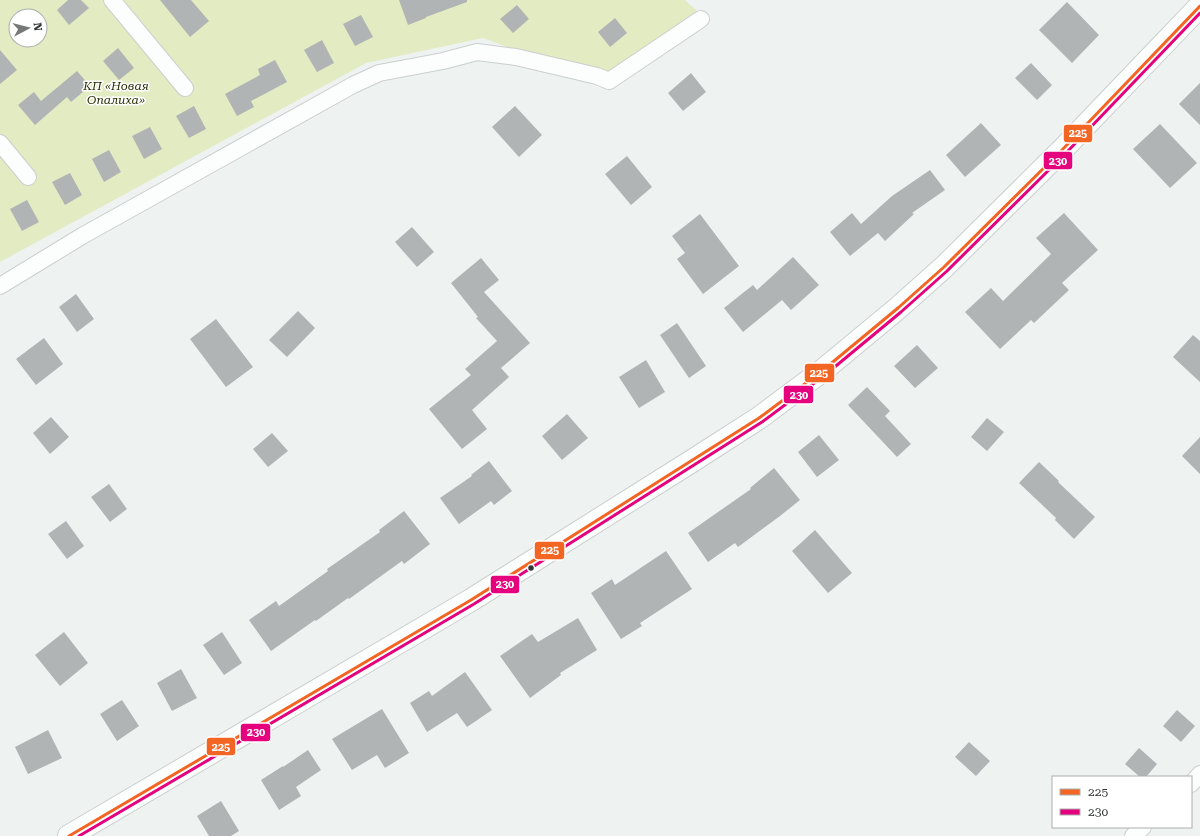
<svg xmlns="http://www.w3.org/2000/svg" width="1200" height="836" font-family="'Roboto Serif',serif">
<rect width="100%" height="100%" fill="#eef3f2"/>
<path fill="#e2ebc2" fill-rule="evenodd" d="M 0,0 L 685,0 L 705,18 L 609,86 L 483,38 L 366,63 L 0,262 ZM 16,16 L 40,16 L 40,40 L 16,40 Z"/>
<path fill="#b0b4b4" d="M 68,0 L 81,0 L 89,8 L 69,25 L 57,10 Z
M 160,0 L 191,0 L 209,21 L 190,37 Z
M 399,0 L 467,0 L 467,2 L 426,17 L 426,18 L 408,25 Z
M 1067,2 L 1099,35 L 1072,63 L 1039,30 Z
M 517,5 L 529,19 L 513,33 L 500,19 Z
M 361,15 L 373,37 L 355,46 L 343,24 Z
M 615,18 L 627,33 L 610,47 L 598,32 Z
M 322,40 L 334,63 L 317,72 L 304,50 Z
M 118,48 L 134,68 L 119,80 L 103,61 Z
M 0,50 L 17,70 L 0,84 Z
M 275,60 L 287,82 L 251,101 L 254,107 L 237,116 L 225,94 L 260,75 L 258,69 Z
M 1031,63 L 1052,85 L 1037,100 L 1015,78 Z
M 77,71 L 90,86 L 71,102 L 67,97 L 35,125 L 18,105 L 34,92 L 41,101 Z
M 691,73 L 706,92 L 683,111 L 668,93 Z
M 1200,83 L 1200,125 L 1179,104 Z
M 194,106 L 206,129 L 189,138 L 176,116 Z
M 515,106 L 542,135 L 519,157 L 492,127 Z
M 981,123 L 1001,145 L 965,177 L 946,155 Z
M 1160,124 L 1197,163 L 1170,188 L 1133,149 Z
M 150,127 L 162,149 L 144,159 L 132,136 Z
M 109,150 L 121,172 L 104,182 L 92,159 Z
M 627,156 L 652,187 L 631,205 L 605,174 Z
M 930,170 L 945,190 L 912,213 L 914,214 L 885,241 L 878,233 L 850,256 L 830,232 L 852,213 L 861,224 L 892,196 Z
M 70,173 L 82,195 L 65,205 L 52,182 Z
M 27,200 L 39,222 L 22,231 L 10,209 Z
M 1064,213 L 1098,250 L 1062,283 L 1069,290 L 1034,323 L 1031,320 L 1000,349 L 965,312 L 991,288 L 1003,301 L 1051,254 L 1036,238 Z
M 700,214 L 739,266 L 703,294 L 677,259 L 685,253 L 672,236 Z
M 412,227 L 434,252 L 417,267 L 395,242 Z
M 793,257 L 819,285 L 791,310 L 782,300 L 743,332 L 724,308 L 753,285 L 757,290 Z
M 481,258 L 499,280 L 484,292 L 530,343 L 501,368 L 509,377 L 472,410 L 487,429 L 462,449 L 429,409 L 471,375 L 465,369 L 497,341 L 476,318 L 478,317 L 451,283 Z
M 76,294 L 94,319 L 77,332 L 59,307 Z
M 298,311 L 315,328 L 287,357 L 269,340 Z
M 216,319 L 253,367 L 226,387 L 190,339 Z
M 677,323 L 706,366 L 689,378 L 660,335 Z
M 1193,335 L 1200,341 L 1200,382 L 1173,357 Z
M 44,338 L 63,364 L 36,385 L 16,359 Z
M 917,345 L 938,368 L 915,388 L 894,366 Z
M 646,360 L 665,392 L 639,408 L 619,377 Z
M 867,387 L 890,411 L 885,416 L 911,444 L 897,457 L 848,405 Z
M 567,414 L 588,438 L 562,460 L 542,436 Z
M 51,417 L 69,437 L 50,454 L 33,433 Z
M 987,418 L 1004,432 L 987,451 L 971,437 Z
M 272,433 L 288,451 L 268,467 L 253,449 Z
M 819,435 L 839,460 L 817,477 L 798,452 Z
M 1200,437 L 1200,474 L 1182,456 Z
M 489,461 L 512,491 L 494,505 L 491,501 L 459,524 L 440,498 L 472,476 L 471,475 Z
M 1039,462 L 1059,481 L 1058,482 L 1095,517 L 1074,539 L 1055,520 L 1056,518 L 1019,483 Z
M 774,468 L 800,500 L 780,516 L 738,547 L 735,543 L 708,562 L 688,533 L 751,489 L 750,488 Z
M 109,484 L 127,509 L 110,522 L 91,497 Z
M 404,511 L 430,544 L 404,564 L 402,561 L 349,599 L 348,598 L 316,621 L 315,620 L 271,651 L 249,620 L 276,601 L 279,606 L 328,571 L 327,569 L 380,532 L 379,530 Z
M 66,521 L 84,546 L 67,559 L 48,534 Z
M 815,530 L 852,573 L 828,593 L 792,551 Z
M 666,551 L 692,589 L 640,623 L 642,626 L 621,639 L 591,593 L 612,579 L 615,585 Z
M 578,618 L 597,650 L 560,673 L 561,675 L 530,698 L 500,656 L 532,634 L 538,642 Z
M 64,632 L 88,663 L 60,686 L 35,655 Z
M 222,632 L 242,663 L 224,675 L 203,645 Z
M 181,669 L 197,698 L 172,711 L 157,683 Z
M 465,672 L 492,710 L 467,727 L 457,713 L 427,732 L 410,703 L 429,691 L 432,696 Z
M 122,700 L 139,726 L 117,741 L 100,714 Z
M 382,709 L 409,753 L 385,768 L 377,755 L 352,770 L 332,739 Z
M 1177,710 L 1195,726 L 1181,742 L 1163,726 Z
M 48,730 L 62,758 L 28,774 L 15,747 Z
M 969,742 L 990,761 L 976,776 L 955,757 Z
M 1139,748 L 1157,764 L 1146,777 L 1140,777 L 1125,764 Z
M 308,750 L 321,770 L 296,787 L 301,796 L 279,810 L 261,780 L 283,766 L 283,767 Z
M 221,801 L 239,831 L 231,836 L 209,836 L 197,816 Z"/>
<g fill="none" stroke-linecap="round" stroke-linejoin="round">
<g stroke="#cbcfce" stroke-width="18">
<path id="minor" d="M 112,0 L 185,88
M 0,143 L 28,177
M 0,286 L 82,236 L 353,85 L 379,73 L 443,61 L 477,52 L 516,57 L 597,76 L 609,81 L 701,19
M 1191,784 L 1200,774
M 1133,836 L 1143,827"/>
</g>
<g stroke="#cbcfce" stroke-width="24">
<path id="primary" d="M 69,836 L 471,600 L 692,461 L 759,418 L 822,371 L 898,308 L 944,267 L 1062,150 L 1200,6"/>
</g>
<use href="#minor" stroke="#fcfdfd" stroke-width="16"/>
<use href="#primary" stroke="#fcfdfd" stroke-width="22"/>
<g stroke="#fff" stroke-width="6">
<path id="bus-1" d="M 69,836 L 471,600 L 759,418 L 822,371 L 898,308 L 944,267 L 1062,150 L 1200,6"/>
</g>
<g stroke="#fff" stroke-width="6">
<path id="bus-2" d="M 79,836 L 474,604 L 762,422 L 825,375 L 901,312 L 947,271 L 1066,153 L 1200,13"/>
</g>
<use href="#bus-1" stroke="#f26522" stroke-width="3"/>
<use href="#bus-2" stroke="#e5007d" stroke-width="3"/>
</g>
<circle fill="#323534" stroke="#fff" stroke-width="1.5" cx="531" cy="568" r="3.5"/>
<g text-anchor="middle" stroke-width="3" stroke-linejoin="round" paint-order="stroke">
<g font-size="12" font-style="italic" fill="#292d03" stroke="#fff">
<text x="116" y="90">КП «Новая<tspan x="116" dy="14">Опалиха»</tspan></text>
</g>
</g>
<g stroke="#fff" stroke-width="1.5">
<rect x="1063" y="124" width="30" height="19" rx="4" fill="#f26522"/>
<rect x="1043" y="151" width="30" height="19" rx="4" fill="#e5007d"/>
<rect x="804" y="363" width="31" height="20" rx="4" fill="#f26522"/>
<rect x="783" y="385" width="31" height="19" rx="4" fill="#e5007d"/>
<rect x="534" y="541" width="31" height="19" rx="4" fill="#f26522"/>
<rect x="490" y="575" width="30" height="19" rx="4" fill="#e5007d"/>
<rect x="240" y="723" width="31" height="19" rx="4" fill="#e5007d"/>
<rect x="206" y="737" width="30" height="19" rx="4" fill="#f26522"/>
</g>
<g font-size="11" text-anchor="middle" font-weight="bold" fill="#fff">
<text x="1078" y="137">225</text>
<text x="1058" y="165">230</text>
<text x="819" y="377">225</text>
<text x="799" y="399">230</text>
<text x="550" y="554">225</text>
<text x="505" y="588">230</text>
<text x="256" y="736">230</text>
<text x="221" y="751">225</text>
</g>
<rect x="1052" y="776" width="140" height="52" fill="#ffffff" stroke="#adaeae"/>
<rect x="1060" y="789" width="20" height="6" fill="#f26522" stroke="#adaeae"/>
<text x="1088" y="796" font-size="12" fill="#323534">225</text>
<rect x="1060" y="809" width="20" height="6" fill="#e5007d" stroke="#adaeae"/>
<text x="1088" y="816" font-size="12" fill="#323534">230</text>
<g transform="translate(28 28) rotate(83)"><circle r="19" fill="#ffffff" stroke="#adaeae"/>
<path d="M0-3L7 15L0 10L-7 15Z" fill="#747876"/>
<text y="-6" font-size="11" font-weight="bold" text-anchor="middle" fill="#323534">N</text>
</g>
</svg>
